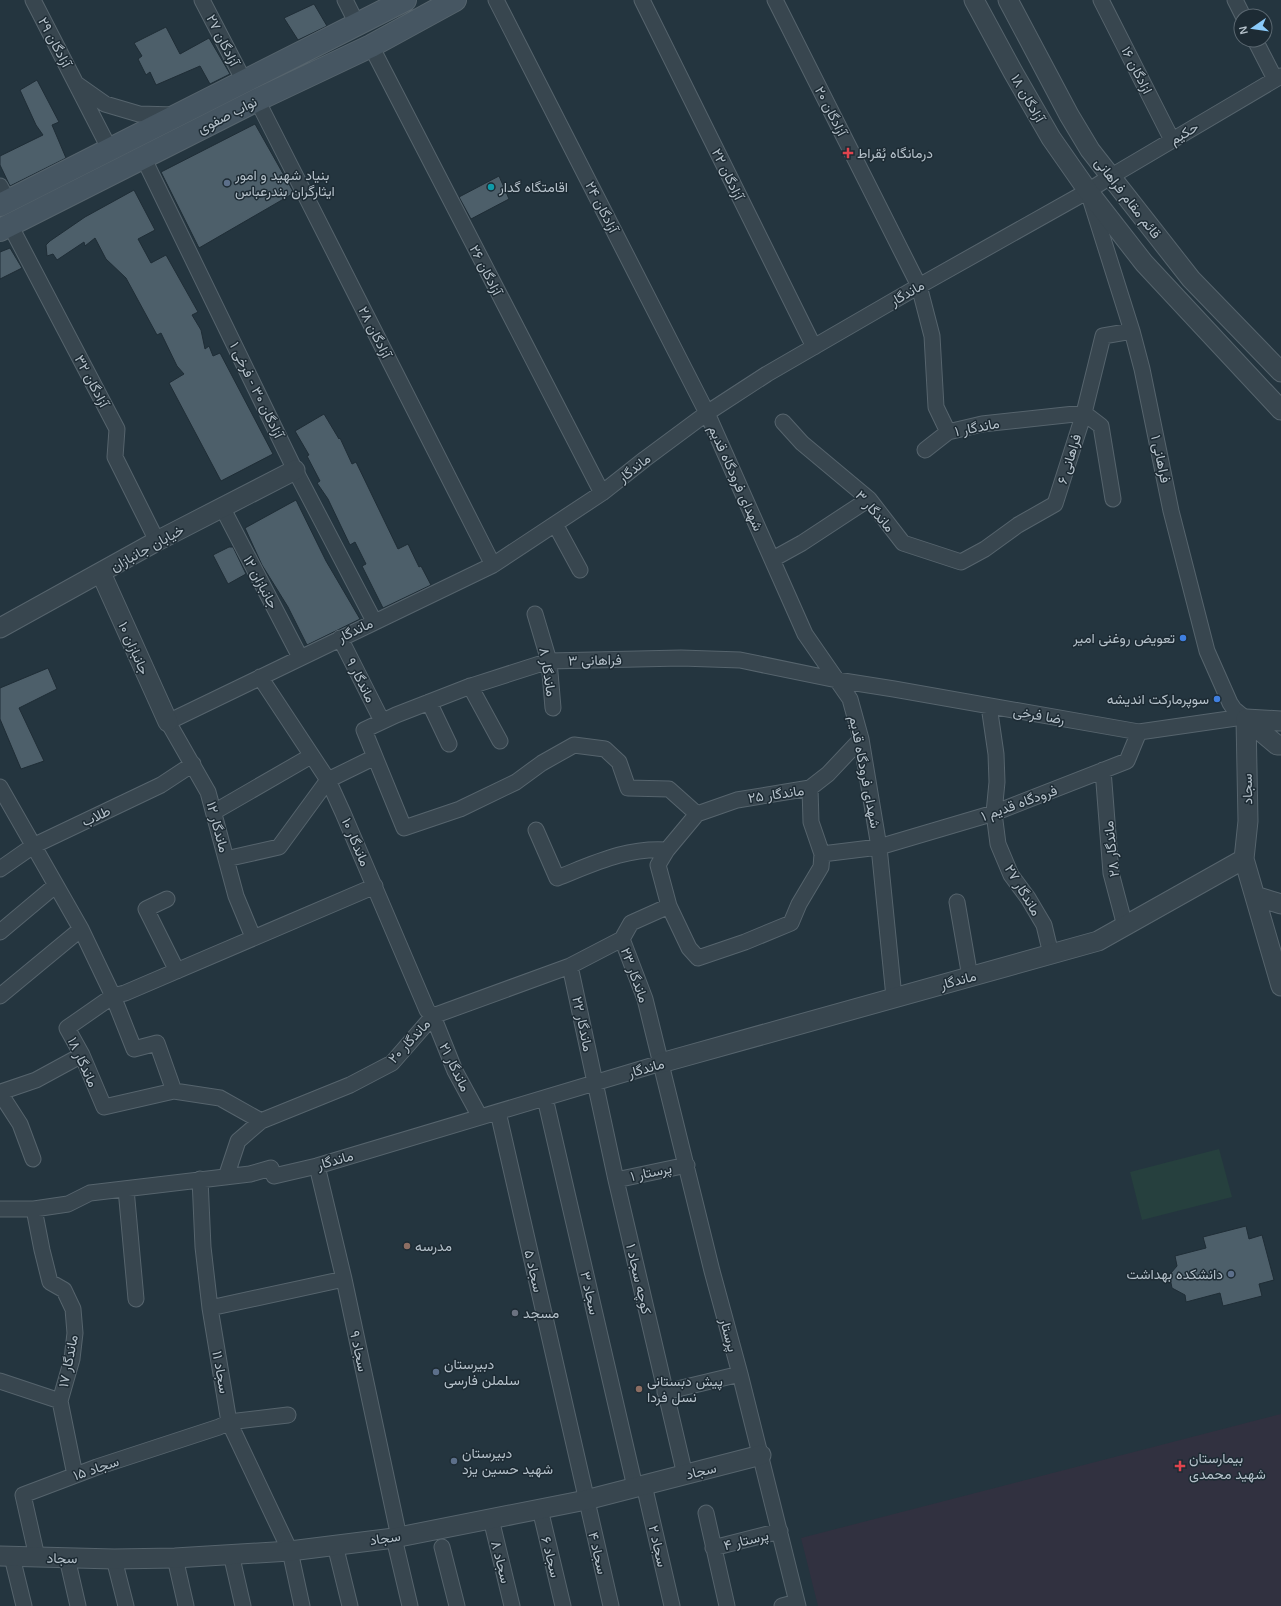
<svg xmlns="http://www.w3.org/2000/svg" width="1281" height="1606" font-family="Arial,Vazirmatn,sans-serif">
<rect width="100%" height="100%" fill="#24353f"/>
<path fill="#313140" d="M 1281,1414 L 1281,1606 L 818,1606 L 801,1538 Z"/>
<path fill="#26403e" d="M 1219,1149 L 1232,1197 L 1142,1220 L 1130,1172 Z"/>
<path fill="#4d5f6a" stroke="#1f2d36" d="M 314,4 L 327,26 L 298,40 L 284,18 Z
M 166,27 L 180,54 L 209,38 L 230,74 L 210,84 L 200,66 L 156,85 L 150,72 L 146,75 L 138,59 L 142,56 L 134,43 Z
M 37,80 L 59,122 L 52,125 L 66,158 L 10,186 L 0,165 L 0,156 L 43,135 L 36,125 L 20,90 Z
M 255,124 L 294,193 L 199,248 L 161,172 Z
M 499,176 L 509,199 L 471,219 L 459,197 Z
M 134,190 L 155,230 L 138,239 L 151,263 L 166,255 L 198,312 L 192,315 L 201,330 L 205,349 L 209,346 L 213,356 L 220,353 L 273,454 L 221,481 L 169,383 L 184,374 L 177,366 L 161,333 L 157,335 L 126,278 L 106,259 L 95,238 L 85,246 L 84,242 L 57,260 L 53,254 L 47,256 L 46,245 L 50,241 L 85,217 Z
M 10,248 L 22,268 L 0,279 L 0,252 Z
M 324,414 L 339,439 L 340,438 L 352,464 L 356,462 L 398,549 L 408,544 L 419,567 L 421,566 L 431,585 L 383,608 L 362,566 L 366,564 L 355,542 L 350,545 L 328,499 L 317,483 L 320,481 L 307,456 L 309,455 L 295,431 Z
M 296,500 L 326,561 L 360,619 L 307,645 L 288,607 L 262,565 L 245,528 Z
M 229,547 L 233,547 L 246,574 L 228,584 L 213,555 Z
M 48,668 L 57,689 L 19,708 L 44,761 L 21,769 L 0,719 L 0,688 Z
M 1246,1226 L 1249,1239 L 1262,1235 L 1274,1280 L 1259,1284 L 1262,1296 L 1223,1306 L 1220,1293 L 1186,1302 L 1185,1295 L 1172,1288 L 1170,1278 L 1171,1273 L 1177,1266 L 1175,1256 L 1206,1248 L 1203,1237 Z"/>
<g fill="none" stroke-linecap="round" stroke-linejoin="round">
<g stroke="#56646d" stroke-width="17">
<path id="minor" d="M 33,0 L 109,148
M 202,0 L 244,81
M 345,0 L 357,24
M 496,0 L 707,413 L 805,634 L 850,699 L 861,739 L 879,847 L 894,997
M 642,0 L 814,347
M 775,0 L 919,286 L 932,336 L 936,407 L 948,432 L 982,424 L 1084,413 L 1101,426 L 1113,499
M 1101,0 L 1172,140
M 1235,0 L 1243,16
M 1255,40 L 1275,79
M 371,46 L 602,493
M 78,85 L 105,104 L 139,114 L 175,115
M 257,100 L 493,565
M 143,157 L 295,470 L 374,621
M 0,186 L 8,201
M 1090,198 L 1132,331 L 1142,369 L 1171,511 L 1207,651 L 1230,703 L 1234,709 L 1246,719
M 10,225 L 117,429 L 115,457 L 157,541
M 783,422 L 802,443 L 869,499 L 903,543 L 961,562 L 985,549 L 1018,525 L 1055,504 L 1084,413 L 1103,336 L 1132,331
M 925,450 L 948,432
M 222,507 L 300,657
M 555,524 L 580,570
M 773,559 L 802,543 L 869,499
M 535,614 L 549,661 L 553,708
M 340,638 L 382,721
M 260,677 L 328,780 L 343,813 L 427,1010 L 433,1016 L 455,1071 L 480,1117
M 470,686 L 500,741
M 429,702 L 449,744
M 989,706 L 996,754 L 997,782 L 994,813 L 998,844 L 1011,875 L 1028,898 L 1044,925 L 1051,954
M 1103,770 L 1111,873 L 1125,926
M 0,787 L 81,929 L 113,996 L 134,1049 L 157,1043 L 174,1091
M 810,788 L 828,774 L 861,739
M 214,812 L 311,756
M 536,830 L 557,878 C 593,864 627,847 667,850
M 822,854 L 879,847 L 994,813 L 1127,761 L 1139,732
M 226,859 L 279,847 L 328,780 L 375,757
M 0,869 L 33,846 L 161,785 L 193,764
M 167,899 L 146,909 L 177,971
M 957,902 L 970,977
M 669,906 L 689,948 L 698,958 L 745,942 L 791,923 L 799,904 L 821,867 L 822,854 L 811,822 L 810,788 L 737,800 L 697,814
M 0,932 L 56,885
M 253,937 L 236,896 L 208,792 L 168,722 L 493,565 L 602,493 L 645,459 L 707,413 L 767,374 L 919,286 L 1088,191 L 1110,177 L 1281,76
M 570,966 L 616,1180 L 685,1475
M 0,996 L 81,929
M 1,1092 L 36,1080 L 82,1055
M 0,1093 L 20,1124 L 33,1159
M 545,1098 L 635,1487
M 498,1112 L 611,1606
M 261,1121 L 220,1098 L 174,1091 L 104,1107 L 82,1055 L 67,1028 L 113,996 L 125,993 L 375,886
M 317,1166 L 344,1279 L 399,1537
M 226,1177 L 238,1141 L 261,1121 L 350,1085 L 392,1063 L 433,1016 L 570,966 L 622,939
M 200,1179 L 203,1247 L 210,1308 L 229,1422 L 290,1551 L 302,1606
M 616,1180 L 687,1165
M 126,1189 L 136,1299
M 0,1209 L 34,1209 L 68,1204 L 90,1193 L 250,1174 L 271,1168 L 274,1176 L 317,1166 L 661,1063
M 34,1209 L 42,1250 L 50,1282 L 64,1290 L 73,1309 L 75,1333 L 72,1359 L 60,1401 L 75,1475
M 210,1308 L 344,1279
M 0,1381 L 60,1401
M 665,1392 L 740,1374
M 644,1485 L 672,1606
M 540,1509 L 563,1606
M 706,1513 L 727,1606
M 491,1519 L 512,1606
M 394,1538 L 410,1606
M 335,1545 L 350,1606
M 442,1547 L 457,1606
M 713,1548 L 780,1531
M 231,1554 L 243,1606
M 12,1557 L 24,1606
M 37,1557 L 23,1495 L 97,1467 L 219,1427 L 229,1422 L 288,1415
M 67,1558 L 78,1606
M 175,1558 L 186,1606
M 114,1559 L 126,1606
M 782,1606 L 797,1602
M 798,1606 L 740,1374 L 712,1271 L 645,999 L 622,939 L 631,923 L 669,906 L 658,865 L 667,850 L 697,814 L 669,789 L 628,788 L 619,762 L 605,749 L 574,745 L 542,763 L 516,782 L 460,809 L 404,828 L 364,730 L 396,715 L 468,687 L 549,661 L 681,658 L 740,660 L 837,680 L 894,689 L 1139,732 L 1243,717"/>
</g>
<g stroke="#56646d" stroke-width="21">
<path id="tertiary" d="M 974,0 L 1013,72 L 1051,138 L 1088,191 L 1144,263 L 1281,410
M 1008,0 L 1069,115 L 1090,150 L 1191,279 L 1281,372
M 101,573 L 168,722
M 0,628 L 157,541 L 295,470
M 1246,719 L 1248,821 L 1244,859 L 1281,986
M 1246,719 L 1277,745 L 1281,745
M 1246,719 L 1281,721
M 1255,896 L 1281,904
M 661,1063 L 1098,941 L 1244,859
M 0,1556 L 114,1559 L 175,1558 L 290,1551 L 394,1538 L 586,1500 L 761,1455"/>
</g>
<g stroke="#56646d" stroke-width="24">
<path id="secondary" d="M 0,205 L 405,0
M 0,230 L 257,100 L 371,46 L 455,0"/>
</g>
<use href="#minor" stroke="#38464f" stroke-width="15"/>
<use href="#tertiary" stroke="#38464f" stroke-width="19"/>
<use href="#secondary" stroke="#465662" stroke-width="22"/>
</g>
<g fill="#e0444e" stroke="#1d2b34" stroke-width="1.5">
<path d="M846 147h4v4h4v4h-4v4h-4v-4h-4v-4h4z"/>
<path d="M1178 1460h4v4h4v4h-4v4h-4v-4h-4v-4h4z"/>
</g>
<g fill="#5c6f8a" stroke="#1d2b34" stroke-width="1.5">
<circle cx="227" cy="183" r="4"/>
<circle cx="1231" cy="1274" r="4"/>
<circle cx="436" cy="1372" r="4"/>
<circle cx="454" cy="1461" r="4"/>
</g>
<circle fill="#0f9aa8" stroke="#1d2b34" stroke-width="1.5" cx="491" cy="187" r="4"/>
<g fill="#3f7fe0" stroke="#1d2b34" stroke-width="1.5">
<circle cx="1183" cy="638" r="4"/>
<circle cx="1217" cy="699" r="4"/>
</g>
<g fill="#8d6e63" stroke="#1d2b34" stroke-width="1.5">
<circle cx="407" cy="1246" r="4"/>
<circle cx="639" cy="1389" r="4"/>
</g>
<circle fill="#6b7280" stroke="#1d2b34" stroke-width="1.5" cx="515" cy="1313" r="4"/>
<g text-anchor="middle" stroke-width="3" stroke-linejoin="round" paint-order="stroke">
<g font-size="14" fill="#b5c1ca" stroke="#1d2b34">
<text transform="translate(223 40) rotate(63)" y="5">آزادگان ۲۷</text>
<text transform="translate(55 42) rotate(62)" y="5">آزادگان ۲۹</text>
<text transform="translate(1137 70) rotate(63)" y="5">ازادگان ۱۶</text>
<text transform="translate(1028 98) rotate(60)" y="5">آزادگان ۱۸</text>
<text transform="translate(831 111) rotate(63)" y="5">آزادگان ۲۰</text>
<text transform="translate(227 115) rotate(-27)" y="5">نواب صفوی</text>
<text transform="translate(1184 133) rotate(-31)" y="5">حکیم</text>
<text transform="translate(728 174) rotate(64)" y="5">آزادگان ۲۲</text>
<text transform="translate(1128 198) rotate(52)" y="5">قائم مقام فراهانی</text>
<text transform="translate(602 207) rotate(63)" y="5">آزادگان ۲۴</text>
<text transform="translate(486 270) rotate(63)" y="5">آزادگان ۲۶</text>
<text transform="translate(907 293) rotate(-30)" y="5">ماندگار</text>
<text transform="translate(375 332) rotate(63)" y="5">آزادگان ۲۸</text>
<text transform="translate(92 381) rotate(62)" y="5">آزادگان ۳۲</text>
<text transform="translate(257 390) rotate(64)" y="5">آزادگان ۳۰ - فرخی ۱</text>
<text transform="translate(977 427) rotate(-11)" y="5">ماندگار ۱</text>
<text transform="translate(1069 459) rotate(-73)" y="5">فراهانی ۶</text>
<text transform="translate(1161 459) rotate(78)" y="5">فراهانی ۱</text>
<text transform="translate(634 468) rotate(-38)" y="5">ماندگار</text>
<text transform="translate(736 478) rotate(66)" y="5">شهدای فرودگاه قدیم</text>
<text transform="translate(875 511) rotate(48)" y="5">ماندگار ۳</text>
<text transform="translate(147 548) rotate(-29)" y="5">خیابان جانبازان</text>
<text transform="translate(261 582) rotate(62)" y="5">جانبازان ۱۲</text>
<text transform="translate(355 630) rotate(-26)" y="5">ماندگار</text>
<text transform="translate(134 648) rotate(66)" y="5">جانبازان ۱۰</text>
<text transform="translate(595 660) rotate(-1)" y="5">فراهانی ۳</text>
<text transform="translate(548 672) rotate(81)" y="5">ماندگار ۸</text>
<text transform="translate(361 680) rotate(63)" y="5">ماندگار ۹</text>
<text transform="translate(1039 715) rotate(10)" y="5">رضا فرخی</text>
<text transform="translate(865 772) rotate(79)" y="5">شهدای فرودگاه قدیم</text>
<text transform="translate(1247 789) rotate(-91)" y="5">سجاد</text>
<text transform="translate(776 794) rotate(-8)" y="5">ماندگار ۲۵</text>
<text transform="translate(1019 803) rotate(-20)" y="5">فرودگاه قدیم ۱</text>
<text transform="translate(96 816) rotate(-25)" y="5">طلاب</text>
<text transform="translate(218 827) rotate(75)" y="5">ماندگار ۱۲</text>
<text transform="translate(356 842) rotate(67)" y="5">ماندگار ۱۰</text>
<text transform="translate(1111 849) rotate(-96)" y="5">ماندگار ۲۸</text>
<text transform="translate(1023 890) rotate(59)" y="5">ماندگار ۲۷</text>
<text transform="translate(635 975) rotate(70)" y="5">ماندگار ۲۳</text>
<text transform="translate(958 980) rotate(-15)" y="5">ماندگار</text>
<text transform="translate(583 1024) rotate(78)" y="5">ماندگار ۲۲</text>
<text transform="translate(409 1041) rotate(-47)" y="5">ماندگار ۲۰</text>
<text transform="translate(83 1062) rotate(65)" y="5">ماندگار ۱۸</text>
<text transform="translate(455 1067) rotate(64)" y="5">ماندگار ۲۱</text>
<text transform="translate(646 1068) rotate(-16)" y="5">ماندگار</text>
<text transform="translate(335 1160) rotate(-16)" y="5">ماندگار</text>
<text transform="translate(651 1172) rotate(-12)" y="5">پرستار ۱</text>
<text transform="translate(534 1271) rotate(77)" y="5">سجاد ۵</text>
<text transform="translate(639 1279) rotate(77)" y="5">کوچه سجاد ۱</text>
<text transform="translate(590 1293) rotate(77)" y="5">سجاد ۳</text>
<text transform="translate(729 1335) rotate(75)" y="5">پرستار</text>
<text transform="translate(359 1351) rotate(78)" y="5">سجاد ۹</text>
<text transform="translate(68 1361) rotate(-79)" y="5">ماندگار ۱۷</text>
<text transform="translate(221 1372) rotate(80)" y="5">سجاد ۱۱</text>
<text transform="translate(96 1468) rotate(-19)" y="5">سجاد ۱۵</text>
<text transform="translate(701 1471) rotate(-14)" y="5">سجاد</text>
<text transform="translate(385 1538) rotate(-9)" y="5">سجاد</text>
<text transform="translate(746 1540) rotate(-14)" y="5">پرستار ۴</text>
<text transform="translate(658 1546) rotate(77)" y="5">سجاد ۲</text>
<text transform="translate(598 1553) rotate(77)" y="5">سجاد ۴</text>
<text transform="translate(551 1557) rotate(76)" y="5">سجاد ۶</text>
<text transform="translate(62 1558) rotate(1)" y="5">سجاد</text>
<text transform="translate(501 1562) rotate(76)" y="5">سجاد ۸</text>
</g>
<g font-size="14" fill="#b5c1ca" stroke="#1d2b34" text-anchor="start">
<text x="857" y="158">درمانگاه بُقراط</text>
<text x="235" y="180">بنیاد شهید و امور<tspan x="235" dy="16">ایثارگران بندرعباس</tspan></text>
<text x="499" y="192">اقامتگاه گدار</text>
<text x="1175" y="643" text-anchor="end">تعویض روغنی امیر</text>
<text x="1209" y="704" text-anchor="end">سوپرمارکت اندیشه</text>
<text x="415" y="1251">مدرسه</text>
<text x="1223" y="1279" text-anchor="end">دانشکده بهداشت</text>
<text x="523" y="1318">مسجد</text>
<text x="444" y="1369">دبیرستان<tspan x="444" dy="16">سلملن فارسی</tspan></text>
<text x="647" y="1386">پیش دبستانی<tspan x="647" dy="16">نسل فردا</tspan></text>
<text x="462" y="1458">دبیرستان<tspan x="462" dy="16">شهید حسین یزد</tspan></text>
<text x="1189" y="1463">بیمارستان<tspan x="1189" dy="16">شهید محمدی</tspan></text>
</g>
</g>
<g transform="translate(1253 28) rotate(257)"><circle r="19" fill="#1d2b34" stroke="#5a6770"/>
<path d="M0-3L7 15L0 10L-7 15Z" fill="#8acaf9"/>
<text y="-6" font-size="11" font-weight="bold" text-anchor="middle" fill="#b5c1ca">N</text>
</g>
</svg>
